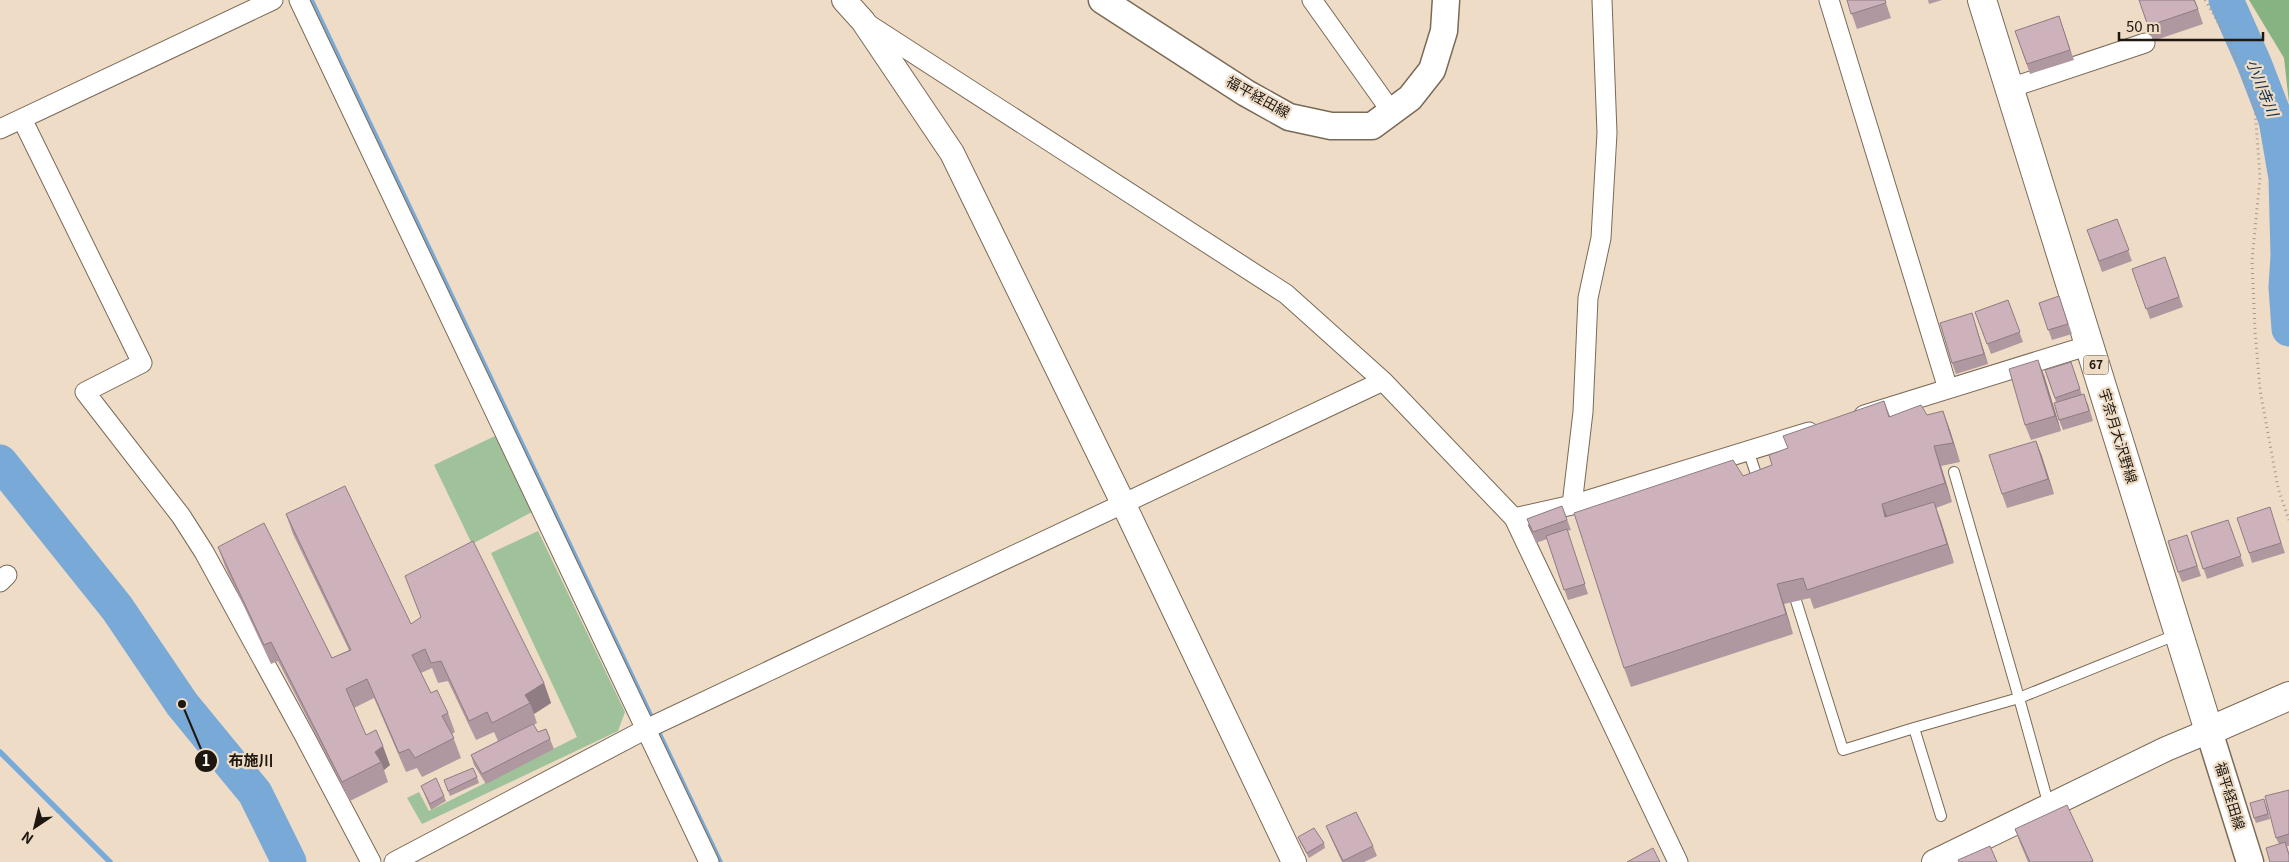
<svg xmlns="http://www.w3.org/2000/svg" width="2289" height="862" font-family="Georgia,'Noto Sans JP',serif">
<rect width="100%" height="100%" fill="#eedcc6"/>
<path fill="#a0c29b" d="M 495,436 L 532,512 L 472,544 L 434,465 Z
M 538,531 L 625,712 L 618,731 L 422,824 L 407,798 L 419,792 L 429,811 L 577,737 L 491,553 Z"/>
<path fill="#86b381" d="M 2249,0 L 2289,0 L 2289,103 L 2284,58 Z"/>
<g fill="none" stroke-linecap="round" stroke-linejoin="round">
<path stroke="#79a9d7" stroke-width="5.5" d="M 311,0 L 720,862
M 0,752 L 110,862"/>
<path stroke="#79a9d7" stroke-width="35" d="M 2226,0 L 2254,63 L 2276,120 L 2286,178 L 2288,256 L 2286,287 L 2289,329
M 0,462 L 117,608 L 182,704 L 255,793 L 289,862"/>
<g stroke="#7a6a57" stroke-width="12">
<path id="service" d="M 1748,450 L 1759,483
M 1792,588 L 1843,750 L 1914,728
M 2049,806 L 2019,698 L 2178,634
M 1941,816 L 1914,728 L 2019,698 L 1954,472"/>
</g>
<g stroke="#7a6a57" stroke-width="21">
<path id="minor" d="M 299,0 L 709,862
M 1312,0 L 1391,111
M 1829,0 L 1948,389
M 868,24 L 1286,294 L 1383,381 L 1514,518 L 1678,862
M 2010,88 L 2145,43
M 22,119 L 142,363 L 85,392 L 181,516 L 204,552 L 304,735 L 371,862
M 0,129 L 273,0
M 1864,415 L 2090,345
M 1572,505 L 1583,412 L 1588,298 L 1601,238 L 1607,133 L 1602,0
M 1514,518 L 1572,505 L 1809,432
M 0,582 L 7,575
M 394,862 L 646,729 L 1383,381"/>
</g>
<g stroke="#7a6a57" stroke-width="26">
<path id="tertiary" d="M 844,0 L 863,21 L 952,153 L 1123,503 L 1294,862
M 1934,862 L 2166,749 L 2209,731"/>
</g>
<g stroke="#7a6a57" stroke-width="29">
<path id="secondary" d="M 1102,0 L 1246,93 L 1289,117 L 1331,126 L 1372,126 L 1410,98 L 1432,70 L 1444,31 L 1446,0
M 2209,731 L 2250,862"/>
</g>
<g stroke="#7a6a57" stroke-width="30">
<path id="primary" d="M 1982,0 L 2209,731 L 2289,696"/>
</g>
<path stroke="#a69887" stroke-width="3" stroke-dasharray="1 4" stroke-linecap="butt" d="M 2205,0 L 2228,39 L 2255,107 L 2260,178 L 2252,260 L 2255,330 L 2260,390 L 2278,488 L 2289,520"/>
<use href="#service" stroke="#fff" stroke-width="10"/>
<use href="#minor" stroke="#fff" stroke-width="19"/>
<use href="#tertiary" stroke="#fff" stroke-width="24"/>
<use href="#secondary" stroke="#fff" stroke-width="26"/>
<use href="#primary" stroke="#fff" stroke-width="28"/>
</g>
<path fill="#b098a1" d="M 1847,0 L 1885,0 L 1891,18 L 1857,29 Z
M 1928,0 L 1942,0 L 1929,4 Z
M 2139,0 L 2195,0 L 2203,24 L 2153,41 Z
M 2059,16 L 2074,60 L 2030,74 L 2015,31 Z
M 2117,219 L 2132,261 L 2102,272 L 2087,230 Z
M 2165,257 L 2183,307 L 2150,319 L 2132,269 Z
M 2059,296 L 2072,334 L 2052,340 L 2039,303 Z
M 2008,300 L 2023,342 L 1991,354 L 1975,312 Z
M 1975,323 L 1988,364 L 1956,374 L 1952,363 Z
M 2071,362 L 2082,395 L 2088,404 L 2093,421 L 2063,430 L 2059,420 L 2056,402 L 2045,370 Z
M 2044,375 L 2061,431 L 2031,440 L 2025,425 Z
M 1884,401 L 1890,416 L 1927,415 L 1943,411 L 1960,462 L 1941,466 L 1952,502 L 1936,508 L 1954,563 L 1814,609 L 1810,598 L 1784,604 L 1793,634 L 1631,687 L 1624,668 L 1743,476 L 1772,465 L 1788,448 Z
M 2036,441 L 2054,494 L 2007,508 L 2002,494 Z
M 1562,506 L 1571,530 L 1567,531 L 1588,594 L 1568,600 L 1547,539 L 1536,543 L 1527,519 Z
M 286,514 L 411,624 L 544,683 L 551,703 L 534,714 L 537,723 L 534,725 L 538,732 L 546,729 L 554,749 L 486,784 L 474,765 L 471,755 L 498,741 L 494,732 L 476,740 L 448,681 L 438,683 L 432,668 L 421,673 L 431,693 L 448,713 L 455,732 L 452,734 L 461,758 L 422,777 L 417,768 L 406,772 L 374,698 L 354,708 L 366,735 L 390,765 L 384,770 L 388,782 L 350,801 L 278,661 L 271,664 L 225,566 L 218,547 L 332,658 L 349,650 L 293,534 Z
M 2273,518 L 2285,553 L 2252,563 L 2249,553 Z
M 2228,520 L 2244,566 L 2207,579 L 2191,532 Z
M 2187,535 L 2201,576 L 2182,582 L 2178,572 Z
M 477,777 L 479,783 L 450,796 L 444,780 Z
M 421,786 L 444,796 L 446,801 L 431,810 Z
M 2289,790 L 2289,846 L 2287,846 L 2289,853 L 2289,862 L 2279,844 L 2276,838 Z
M 2266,804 L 2270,819 L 2256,823 L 2254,818 Z
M 1326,826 L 1373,846 L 1377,856 L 1364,862 L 1342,862 L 1330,836 Z
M 2015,829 L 2093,861 L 2093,862 L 2028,862 L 2020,843 Z
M 1298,837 L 1324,843 L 1325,848 L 1309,858 L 1300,842 Z"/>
<path fill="#907c83" d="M 1972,313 L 1975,323 L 1988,364 L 1984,354 Z
M 2038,360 L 2044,375 L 2061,431 L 2055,416 Z
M 1943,411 L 1950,430 L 1960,462 L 1953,443 Z
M 2036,441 L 2042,456 L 2054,494 L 2048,479 Z
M 1934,446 L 1941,466 L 1952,502 L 1945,483 Z
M 1934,502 L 1941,521 L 1954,563 L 1947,544 Z
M 1882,504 L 1890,523 L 1885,517 Z
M 1777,584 L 1784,604 L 1793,634 L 1786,614 Z
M 544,683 L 551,703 L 534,714 L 530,703 L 525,695 Z
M 383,746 L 390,765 L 384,770 L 381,762 L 375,752 Z"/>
<path fill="#cdb1bb" stroke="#907c83" d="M 1847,0 L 1885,0 L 1886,3 L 1851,14 Z
M 2139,0 L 2194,0 L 2198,9 L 2148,26 Z
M 2059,16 L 2070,50 L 2027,64 L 2015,31 Z
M 2117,219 L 2129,250 L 2099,261 L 2087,230 Z
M 2165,257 L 2179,297 L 2146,309 L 2132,269 Z
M 2059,296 L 2068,324 L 2048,330 L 2039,303 Z
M 2008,300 L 2020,332 L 1987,344 L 1975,312 Z
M 1972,313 L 1984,354 L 1952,363 L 1940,323 Z
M 2038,360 L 2055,416 L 2025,425 L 2009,369 Z
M 2071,362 L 2080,389 L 2055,398 L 2045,370 Z
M 2084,394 L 2089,411 L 2059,420 L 2054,403 Z
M 1884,401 L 1889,417 L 1921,405 L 1927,415 L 1943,411 L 1953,443 L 1934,446 L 1945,483 L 1882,504 L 1885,517 L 1934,502 L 1947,544 L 1807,590 L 1803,578 L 1777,584 L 1786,614 L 1624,668 L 1574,513 L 1733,460 L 1743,476 L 1772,465 L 1769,455 L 1788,448 L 1783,436 Z
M 2036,441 L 2048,479 L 2002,494 L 1989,455 Z
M 345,486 L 411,624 L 421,617 L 405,576 L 473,541 L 544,683 L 525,695 L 530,703 L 492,723 L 487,712 L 469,721 L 441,661 L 431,663 L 425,649 L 412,655 L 431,693 L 437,690 L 448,713 L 442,716 L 454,738 L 415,758 L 409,749 L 399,753 L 367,679 L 346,689 L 366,735 L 376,730 L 383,746 L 375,752 L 381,762 L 342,782 L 271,642 L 264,645 L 218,547 L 264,523 L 332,658 L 351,650 L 286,514 Z
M 1562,506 L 1567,520 L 1533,532 L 1527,519 Z
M 2270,507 L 2281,543 L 2249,553 L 2237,518 Z
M 2228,520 L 2241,556 L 2203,569 L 2191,532 Z
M 1567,529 L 1585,584 L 1564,590 L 1546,536 Z
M 2187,535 L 2197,566 L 2178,572 L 2168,541 Z
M 533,724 L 538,732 L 546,729 L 550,739 L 482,774 L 471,755 Z
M 473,768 L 477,777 L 448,791 L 444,780 Z
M 436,778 L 444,796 L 430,804 L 421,786 Z
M 2289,790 L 2289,834 L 2276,838 L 2265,796 Z
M 2264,799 L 2268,814 L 2254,818 L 2250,803 Z
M 2067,805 L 2093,861 L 2090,862 L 2030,862 L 2015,829 Z
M 1356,812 L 1373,846 L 1343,861 L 1326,826 Z
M 1314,828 L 1324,843 L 1307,853 L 1298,837 Z
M 2285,842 L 2289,855 L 2289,862 L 2270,862 L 2266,848 Z
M 1990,846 L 1997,862 L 1959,862 L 1958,860 Z
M 1653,848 L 1660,862 L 1627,862 Z"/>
<g text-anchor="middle" stroke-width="4.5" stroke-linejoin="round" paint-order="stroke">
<rect fill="#eedcc6" stroke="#5c5246" stroke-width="1" x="2083.5" y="355.5" width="25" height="19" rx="4"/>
<g font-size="12" font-weight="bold" fill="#1d170f">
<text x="2096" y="369">67</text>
</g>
<g font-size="14" fill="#1d170f" stroke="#eedcc6">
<text transform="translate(1258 97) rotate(29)" y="5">福平経田線</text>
<text transform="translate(2118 436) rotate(73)" y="5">宇奈月大沢野線</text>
<text transform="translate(2230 796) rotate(73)" y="5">福平経田線</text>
</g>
<g font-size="15" font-style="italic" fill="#0a2f4e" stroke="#eedcc6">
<text transform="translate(2262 88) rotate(68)" y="5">小川寺川</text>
</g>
</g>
<path fill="none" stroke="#1d170f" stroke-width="2" d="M182 704L206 761"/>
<g fill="#1d170f" stroke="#eedcc6" stroke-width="2">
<circle cx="182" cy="704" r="5"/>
<circle cx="206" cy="761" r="12"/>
</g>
<g font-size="15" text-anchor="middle" font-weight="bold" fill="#fff">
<text x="206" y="766">1</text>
</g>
<g font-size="15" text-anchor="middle" font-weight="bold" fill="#1d170f" stroke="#eedcc6" stroke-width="4.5" stroke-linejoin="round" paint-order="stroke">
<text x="251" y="766">布施川</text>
</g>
<g transform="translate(35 827) rotate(215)" stroke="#eedcc6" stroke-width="4" paint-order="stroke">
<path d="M0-4L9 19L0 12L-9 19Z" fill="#1d170f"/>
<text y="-8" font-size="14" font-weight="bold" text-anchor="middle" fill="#1d170f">N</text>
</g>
<path d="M2119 32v8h144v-8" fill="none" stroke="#1d170f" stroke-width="2.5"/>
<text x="2126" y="32" font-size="15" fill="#1d170f" stroke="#eedcc6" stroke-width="4" paint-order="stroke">50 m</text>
</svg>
